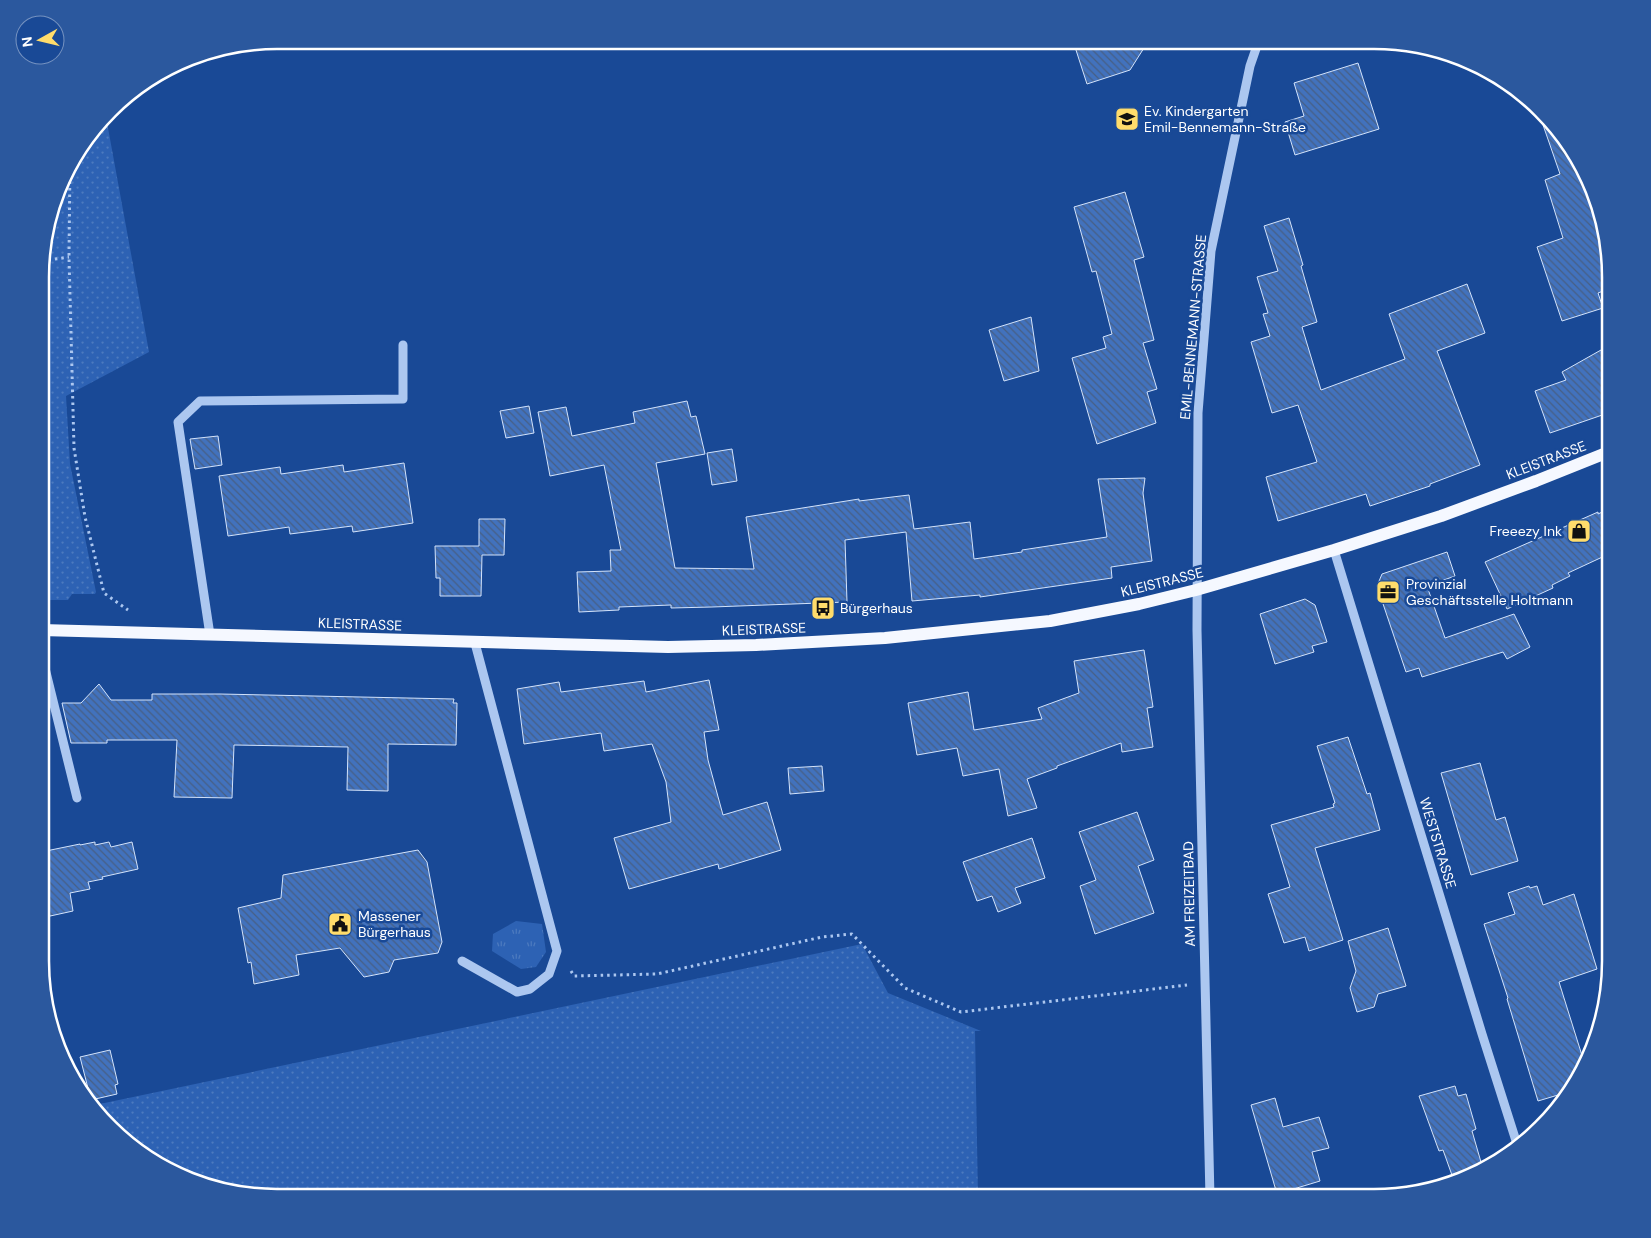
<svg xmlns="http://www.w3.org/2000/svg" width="1651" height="1238" font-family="'DM Sans',sans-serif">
<defs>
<pattern id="grass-dots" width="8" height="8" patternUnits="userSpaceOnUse" patternTransform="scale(1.25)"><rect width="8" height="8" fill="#2d62b4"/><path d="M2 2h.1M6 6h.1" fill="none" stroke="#4c7abf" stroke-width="1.8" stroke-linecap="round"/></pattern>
<pattern id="park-tufts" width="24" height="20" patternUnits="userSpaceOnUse" patternTransform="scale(1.25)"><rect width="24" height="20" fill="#2d62b4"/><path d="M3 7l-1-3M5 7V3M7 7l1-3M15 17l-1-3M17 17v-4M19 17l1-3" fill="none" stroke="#4c7abf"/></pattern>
<pattern id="building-back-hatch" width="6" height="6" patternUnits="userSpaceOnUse" patternTransform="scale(1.25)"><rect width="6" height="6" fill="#4272bd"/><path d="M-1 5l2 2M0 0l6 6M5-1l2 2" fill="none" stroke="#475f84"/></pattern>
</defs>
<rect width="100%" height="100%" fill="#194996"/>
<path fill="url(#grass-dots)" d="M 106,117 L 149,352 L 66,396 L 70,464 L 96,592 L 95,594 L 72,594 L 68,600 L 41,600 L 42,509 L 45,508 L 42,504 L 42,246 L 72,159 Z
M 862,944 L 888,993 L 981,1031 L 975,1031 L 978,1198 L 262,1198 L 186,1180 L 121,1139 L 95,1105 Z"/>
<path fill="url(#park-tufts)" d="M 516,921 L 542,924 L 546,952 L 536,967 L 521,969 L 492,951 L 493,934 Z"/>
<path fill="url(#building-back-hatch)" stroke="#d3e3fb" d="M 1078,40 L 1149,40 L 1130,70 L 1087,84 L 1075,47 L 1080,45 Z
M 1358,63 L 1379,129 L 1295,155 L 1285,122 L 1304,116 L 1294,83 Z
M 1546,120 L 1587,172 L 1611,277 L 1611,288 L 1598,293 L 1603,308 L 1562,321 L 1537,247 L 1563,238 L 1545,180 L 1560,174 L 1542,122 Z
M 1125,192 L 1144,257 L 1134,260 L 1154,340 L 1143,343 L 1157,389 L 1147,392 L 1156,423 L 1097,444 L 1072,358 L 1106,348 L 1103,337 L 1112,334 L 1096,271 L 1092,272 L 1074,207 Z
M 1289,218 L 1303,265 L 1301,266 L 1317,322 L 1302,327 L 1321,390 L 1405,359 L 1389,314 L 1467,284 L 1485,333 L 1437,351 L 1480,465 L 1430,484 L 1430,486 L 1370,506 L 1366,494 L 1278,521 L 1266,477 L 1317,462 L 1298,405 L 1272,413 L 1251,342 L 1270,336 L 1263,314 L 1268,313 L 1257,277 L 1278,271 L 1264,226 Z
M 1031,317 L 1039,371 L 1004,381 L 989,330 Z
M 1601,350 L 1611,368 L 1611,412 L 1550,433 L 1535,391 L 1566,380 L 1562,372 Z
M 687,401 L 691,417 L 696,416 L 705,454 L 656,463 L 675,568 L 754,569 L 746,517 L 859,499 L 859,501 L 909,495 L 914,529 L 970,522 L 974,559 L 1022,552 L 1022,550 L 1107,537 L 1098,479 L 1145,478 L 1143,493 L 1152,561 L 1111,567 L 1112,578 L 980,597 L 980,595 L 912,601 L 906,532 L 845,540 L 847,602 L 712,607 L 671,608 L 671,605 L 619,607 L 619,610 L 579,612 L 577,572 L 611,571 L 610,550 L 621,550 L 604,465 L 550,476 L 538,412 L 566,407 L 572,436 L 635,423 L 633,412 Z
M 529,406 L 534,433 L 506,438 L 500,411 Z
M 218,436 L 222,465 L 195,469 L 190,439 Z
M 732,449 L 737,481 L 712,485 L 707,453 Z
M 404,463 L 413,523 L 353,532 L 352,526 L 290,534 L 289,527 L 228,536 L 219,476 L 280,467 L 281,474 L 343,465 L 344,472 Z
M 1611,508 L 1611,553 L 1568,573 L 1570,576 L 1552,585 L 1553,588 L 1507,609 L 1485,562 L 1598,512 L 1598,514 Z
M 479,519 L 505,519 L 504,555 L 482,555 L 481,596 L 440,596 L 440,578 L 436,578 L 435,546 L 479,546 Z
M 1447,552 L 1455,576 L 1427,586 L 1445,638 L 1514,614 L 1530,647 L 1507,659 L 1503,652 L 1422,677 L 1419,668 L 1406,672 L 1377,586 L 1382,574 Z
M 1305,599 L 1315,605 L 1327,642 L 1312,646 L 1314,652 L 1275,664 L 1260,614 Z
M 1144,650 L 1153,707 L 1147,708 L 1153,747 L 1122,752 L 1121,743 L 1057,766 L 1057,768 L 1027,779 L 1037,808 L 1008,816 L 999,769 L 963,776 L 957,748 L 917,755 L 908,703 L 968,692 L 974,730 L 1042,719 L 1038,708 L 1079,693 L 1074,661 Z
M 709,680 L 719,730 L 704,732 L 708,760 L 723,815 L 767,802 L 781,850 L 719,869 L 718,864 L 629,889 L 614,838 L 671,822 L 666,782 L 652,744 L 604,751 L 601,733 L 524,744 L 517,689 L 559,682 L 561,692 L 644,681 L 646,692 Z
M 99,684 L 111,700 L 152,700 L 152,694 L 220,694 L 454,699 L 453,703 L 457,703 L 456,745 L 388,744 L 388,791 L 347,790 L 348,747 L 234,745 L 232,798 L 174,797 L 177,740 L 107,740 L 107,743 L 71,743 L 62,703 L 81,703 Z
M 1348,737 L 1367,794 L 1370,793 L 1380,830 L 1315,848 L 1343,940 L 1309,951 L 1305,937 L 1284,943 L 1268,894 L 1290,887 L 1271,825 L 1334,807 L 1333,804 L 1335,803 L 1317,746 Z
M 1480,763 L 1496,820 L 1505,817 L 1518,861 L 1471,875 L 1441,773 Z
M 822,766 L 824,791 L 790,794 L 788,768 Z
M 1137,812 L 1154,860 L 1138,866 L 1154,913 L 1095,934 L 1080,886 L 1096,880 L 1079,832 Z
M 1032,838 L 1045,878 L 1015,888 L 1021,903 L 998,912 L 992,896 L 977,901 L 963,862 Z
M 95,842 L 95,845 L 109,842 L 111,847 L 132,842 L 138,869 L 102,877 L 103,879 L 88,882 L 90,889 L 70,893 L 73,911 L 41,918 L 41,852 L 80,844 L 80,845 Z
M 418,850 L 427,862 L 442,942 L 438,953 L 394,960 L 389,972 L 364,977 L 340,948 L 296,955 L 299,975 L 254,984 L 251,962 L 248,963 L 238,908 L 281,898 L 283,875 Z
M 1529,886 L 1530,888 L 1537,886 L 1543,905 L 1574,894 L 1597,969 L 1559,982 L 1585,1065 L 1568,1092 L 1538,1101 L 1507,999 L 1508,998 L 1484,924 L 1515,914 L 1508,893 Z
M 1388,928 L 1406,986 L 1378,994 L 1374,1007 L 1357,1012 L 1350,988 L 1356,971 L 1348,941 Z
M 110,1050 L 118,1084 L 115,1085 L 117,1094 L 91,1100 L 80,1057 Z
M 1455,1086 L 1458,1096 L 1466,1094 L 1476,1129 L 1472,1131 L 1483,1169 L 1453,1178 L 1443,1150 L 1439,1151 L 1419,1096 Z
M 1275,1098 L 1283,1127 L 1319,1117 L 1329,1148 L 1312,1152 L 1320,1181 L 1277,1194 L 1251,1105 Z"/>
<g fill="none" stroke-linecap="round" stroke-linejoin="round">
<path stroke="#acc7f0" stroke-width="3" stroke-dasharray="2.5 4" stroke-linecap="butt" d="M 70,162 L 69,257 L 74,448 L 85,517 L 104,593 L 128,610
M 42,261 L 69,257
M 571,971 L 574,976 L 657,974 L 822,937 L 852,934 L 905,988 L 961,1012 L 1187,985"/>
<path stroke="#acc7f0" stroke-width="9" d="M 1334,550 L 1482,1034 L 1517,1144
M 210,635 L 178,422 L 200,401 L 403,399 L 403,345
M 41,652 L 77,798
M 462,961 L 517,992 L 530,989 L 549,974 L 557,951 L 475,643
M 1210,1198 L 1197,630 L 1198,413 L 1211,251 L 1250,66 L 1259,40"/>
<path stroke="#f5f8ff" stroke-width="12" d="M 41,630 L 668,647 L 756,645 L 885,638 L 1050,621 L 1139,604 L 1196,590 L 1334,550 L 1441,516 L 1536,481 L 1611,451"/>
</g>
<defs>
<g id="school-square" transform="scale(1.25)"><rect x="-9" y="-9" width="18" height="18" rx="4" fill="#ffdc6b" stroke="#194996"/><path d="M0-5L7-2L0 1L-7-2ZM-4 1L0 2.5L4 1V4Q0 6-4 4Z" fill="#111"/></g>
<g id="shop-square" transform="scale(1.25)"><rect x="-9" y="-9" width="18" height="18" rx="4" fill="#ffdc6b" stroke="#194996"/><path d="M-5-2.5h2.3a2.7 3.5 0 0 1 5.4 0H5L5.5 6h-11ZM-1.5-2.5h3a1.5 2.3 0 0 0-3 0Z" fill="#111"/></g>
<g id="office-square" transform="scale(1.25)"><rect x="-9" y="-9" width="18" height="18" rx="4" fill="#ffdc6b" stroke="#194996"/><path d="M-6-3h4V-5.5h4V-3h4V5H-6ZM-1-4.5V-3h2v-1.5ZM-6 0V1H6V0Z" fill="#111"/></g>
<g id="bus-square" transform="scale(1.25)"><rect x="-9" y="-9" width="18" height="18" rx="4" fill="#ffdc6b" stroke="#194996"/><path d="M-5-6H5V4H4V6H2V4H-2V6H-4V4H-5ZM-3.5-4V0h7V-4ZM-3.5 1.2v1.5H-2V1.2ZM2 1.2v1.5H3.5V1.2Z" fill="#111"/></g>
<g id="civic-square" transform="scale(1.25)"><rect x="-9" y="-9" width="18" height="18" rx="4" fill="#ffdc6b" stroke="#194996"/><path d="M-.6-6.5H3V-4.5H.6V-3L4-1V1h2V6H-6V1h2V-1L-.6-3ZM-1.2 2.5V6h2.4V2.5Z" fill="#111"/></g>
</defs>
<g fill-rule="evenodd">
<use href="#school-square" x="1127" y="119"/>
<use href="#shop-square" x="1579" y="531"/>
<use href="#office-square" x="1388" y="592"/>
<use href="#bus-square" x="823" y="608"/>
<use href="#civic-square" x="340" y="924"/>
</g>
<g text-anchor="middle" stroke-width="5" stroke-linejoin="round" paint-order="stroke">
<g font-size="14" fill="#fff" stroke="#194996" text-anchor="start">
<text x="1144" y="116">Ev. Kindergarten<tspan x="1144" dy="16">Emil-Bennemann-Straße</tspan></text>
<text x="1562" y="536" text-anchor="end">Freeezy Ink</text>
<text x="1406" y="589">Provinzial<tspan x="1406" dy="16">Geschäftsstelle Holtmann</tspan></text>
<text x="840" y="613">Bürgerhaus</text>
<text x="358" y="921">Massener<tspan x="358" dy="16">Bürgerhaus</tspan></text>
</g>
<g font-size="14" fill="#fff" stroke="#194996">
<text transform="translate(1193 327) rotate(-85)" y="5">EMIL-BENNEMANN-STRASSE</text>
<text transform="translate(1546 460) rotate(-21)" y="5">KLEISTRASSE</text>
<text transform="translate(1162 582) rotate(-14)" y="5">KLEISTRASSE</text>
<text transform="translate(360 624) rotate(2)" y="5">KLEISTRASSE</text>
<text transform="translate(764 629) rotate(-2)" y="5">KLEISTRASSE</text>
<text transform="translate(1438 843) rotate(73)" y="5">WESTSTRASSE</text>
<text transform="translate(1189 894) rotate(-91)" y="5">AM FREIZEITBAD</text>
</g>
</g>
<path d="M0 0H1651V1238H0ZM277 49H1374A228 228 0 0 1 1602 277V961A228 228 0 0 1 1374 1189H277A228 228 0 0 1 49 961V277A228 228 0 0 1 277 49Z" fill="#2b589e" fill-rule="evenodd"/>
<path fill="none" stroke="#fff" stroke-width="2.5" d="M277 49H1374A228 228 0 0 1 1602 277V961A228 228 0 0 1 1374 1189H277A228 228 0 0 1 49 961V277A228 228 0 0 1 277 49Z"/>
<g transform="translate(40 40) rotate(262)"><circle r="24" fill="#194996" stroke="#7592c0"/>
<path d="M0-4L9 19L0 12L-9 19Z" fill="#ffdc6b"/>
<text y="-8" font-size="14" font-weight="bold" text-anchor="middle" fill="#ffffff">N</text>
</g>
</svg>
